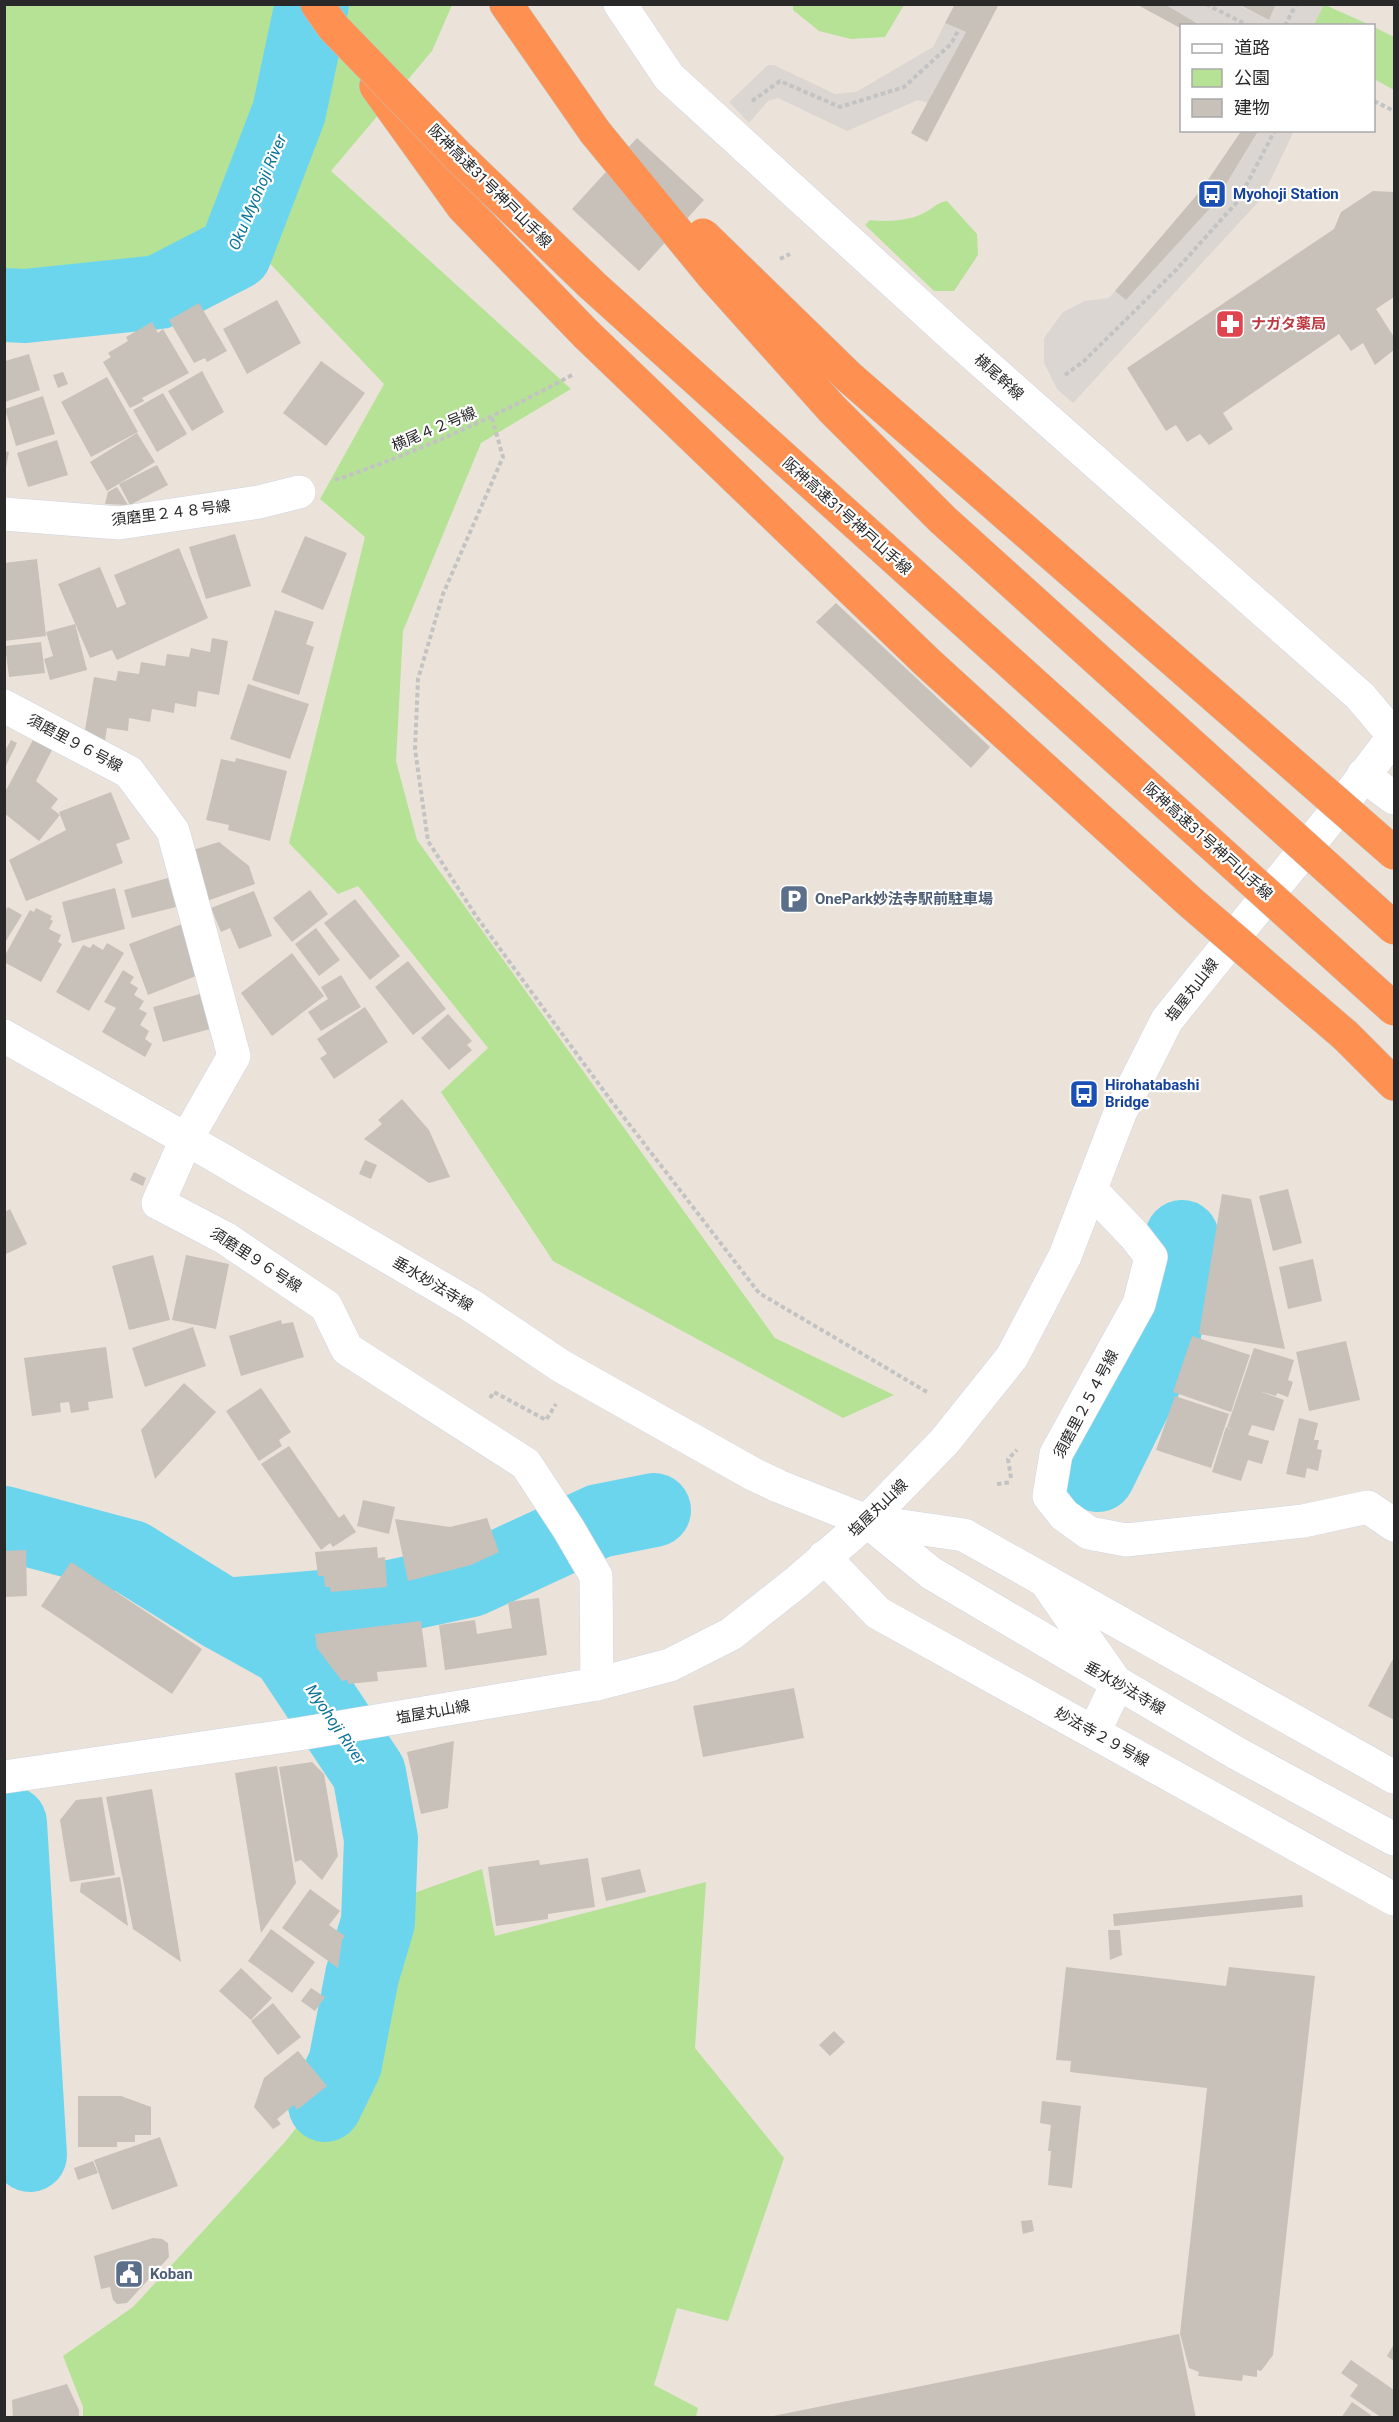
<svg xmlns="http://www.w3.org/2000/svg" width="1399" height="2422" font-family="Roboto,'Noto Sans JP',sans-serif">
<rect width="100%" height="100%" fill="#ebe3da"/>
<path fill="#b6e296" d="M 1324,4 L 1325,5 L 1370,25 L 1313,26 Z
M 5,5 L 452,5 L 432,51 L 331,171 L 571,389 L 481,443 L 403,631 L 396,761 L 417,840 L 775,1338 L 894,1395 L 843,1418 L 553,1261 L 441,1092 L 488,1048 L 358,886 L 338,894 L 289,843 L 365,537 L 320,499 L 384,384 L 260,253 L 74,291 L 5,284 Z
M 793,5 L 793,4 L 904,5 L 885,37 L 851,39 L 819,31 L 793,10 Z
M 1374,27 L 1394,37 L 1394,90 L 1374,79 Z
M 947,201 L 977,234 L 978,255 L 954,291 L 934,291 L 865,225 L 870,220 C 886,222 907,221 922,214 C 931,210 937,202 947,201 Z
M 482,1869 L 495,1936 L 706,1882 L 695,2048 L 784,2158 L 728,2321 L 677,2308 L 654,2385 L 698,2408 L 696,2417 L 83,2417 L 83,2407 L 63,2356 L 133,2307 L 285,2142 L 333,2081 L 357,1913 Z"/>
<path fill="#dbd6d1" d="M 1164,5 L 1238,5 L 1269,20 L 1276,5 L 1324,5 L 1313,26 L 1202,25 Z
M 945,23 L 966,32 L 928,103 L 918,100 L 847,131 L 778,98 L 768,101 L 749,123 L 729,102 L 768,65 L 774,65 L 835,94 L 856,92 L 933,47 Z
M 1259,131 L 1294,131 L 1262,198 L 1073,403 L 1057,389 L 1044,363 L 1044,338 L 1063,312 L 1085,301 L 1109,298 L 1115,291 L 1126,300 L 1214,204 Z"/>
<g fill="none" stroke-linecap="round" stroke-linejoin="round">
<path stroke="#6cd5ee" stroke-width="74" d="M 4,305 L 25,306 L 159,292 L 235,253 L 289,112 L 312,4
M 1098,1475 L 1162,1345 L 1182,1237
M 4,1523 L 131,1557 L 224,1615 L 287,1650 L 369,1773 L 381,1839 L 378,1922 L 362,1976 L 345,2064 L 325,2105
M 224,1615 L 358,1604 L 471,1580 L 599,1521 L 654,1510
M 10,1823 L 30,2155"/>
</g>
<path fill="#c7c1b9" d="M 955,4 L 999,4 L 927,142 L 911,133 L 966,32 L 945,23 Z
M 1136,4 L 1164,4 L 1202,26 L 1182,26 L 1182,29 Z
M 1238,4 L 1276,4 L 1269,20 Z
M 1242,130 L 1259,130 L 1214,204 L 1126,300 L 1115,291 L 1201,190 Z
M 637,138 L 704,200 L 639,271 L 572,209 Z
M 1373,191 L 1394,192 L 1394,297 L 1376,309 L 1394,337 L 1394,350 L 1375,365 L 1363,343 L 1351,351 L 1339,334 L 1223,413 L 1233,429 L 1209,445 L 1200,434 L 1187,442 L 1176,425 L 1166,431 L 1127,368 L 1334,229 L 1341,212 Z
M 277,300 L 301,343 L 247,374 L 223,329 Z
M 199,303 L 227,351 L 207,362 L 205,358 L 194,363 L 169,320 Z
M 152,322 L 158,333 L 163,329 L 189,373 L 142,398 L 144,401 L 130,408 L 103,362 L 111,357 L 108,353 L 128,341 L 126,337 Z
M 29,354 L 40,390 L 5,402 L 5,361 Z
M 321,361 L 365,393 L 326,446 L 283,413 Z
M 202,371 L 224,412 L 192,431 L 168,391 Z
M 63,372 L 68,384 L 58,388 L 53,375 Z
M 107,377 L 138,432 L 91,457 L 61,402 Z
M 163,393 L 187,434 L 157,452 L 133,410 Z
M 43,396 L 55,434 L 16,446 L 5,409 Z
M 137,433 L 155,462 L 107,491 L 90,462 Z
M 57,440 L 68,475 L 28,487 L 17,453 Z
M 4,451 L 9,452 L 6,468 L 4,468 Z
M 157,465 L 168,485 L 130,505 L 119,484 Z
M 117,487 L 128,505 L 105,504 L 108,492 Z
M 235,534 L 251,586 L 206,599 L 189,547 Z
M 305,536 L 347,553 L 323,610 L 281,592 Z
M 179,548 L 208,618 L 117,660 L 112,650 L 90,658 L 58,584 L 100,567 L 117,608 L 126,604 L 114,575 Z
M 37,559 L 46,636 L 4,641 L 4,563 Z
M 836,603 L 990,747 L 971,768 L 816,622 Z
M 275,610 L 314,622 L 306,644 L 314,647 L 299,695 L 252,680 Z
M 75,624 L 87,670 L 50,680 L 44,659 L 53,656 L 46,632 Z
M 212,638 L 228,641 L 219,695 L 198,691 L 196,707 L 175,703 L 174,713 L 152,709 L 150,722 L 129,718 L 128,731 L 107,728 L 105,741 L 85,730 L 94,677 L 116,681 L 118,671 L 139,674 L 141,662 L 165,666 L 167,654 L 189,657 L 191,648 L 210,652 Z
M 41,642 L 45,673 L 9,677 L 5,646 Z
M 248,684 L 309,704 L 290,759 L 230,739 Z
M 34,738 L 53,748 L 36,781 L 58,799 L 51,808 L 60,815 L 39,841 L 4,813 L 4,794 Z
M 11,740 L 17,743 L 4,770 L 4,748 L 6,749 Z
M 236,758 L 287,771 L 270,841 L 228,830 L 229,825 L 206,820 L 221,759 L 235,762 Z
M 111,792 L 130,839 L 116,844 L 123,863 L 26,901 L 9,860 L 66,830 L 59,812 Z
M 219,842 L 249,866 L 255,884 L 207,901 L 193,850 Z
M 168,878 L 176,907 L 132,918 L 124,890 Z
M 115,888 L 125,929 L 72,943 L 62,902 Z
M 310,890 L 328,914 L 292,942 L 273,918 Z
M 254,891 L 272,936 L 239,949 L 230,928 L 221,932 L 211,908 Z
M 355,899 L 400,956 L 370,980 L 324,923 Z
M 8,907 L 22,915 L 4,944 L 4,912 Z
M 36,908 L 52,916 L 50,919 L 53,921 L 49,929 L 61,935 L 58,942 L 62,944 L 41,982 L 4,962 L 4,957 L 30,910 L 34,912 Z
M 182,924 L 201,974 L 148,995 L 129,944 Z
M 316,928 L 340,960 L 319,976 L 295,944 Z
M 107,943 L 124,953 L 89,1011 L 56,992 L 83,945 L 90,948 L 93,944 L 103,950 Z
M 292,953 L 324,996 L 272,1036 L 241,993 Z
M 408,961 L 446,1009 L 413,1035 L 375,987 Z
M 123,970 L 134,977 L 130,983 L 138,988 L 134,995 L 144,1001 L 139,1009 L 147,1013 L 140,1025 L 149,1031 L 145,1039 L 152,1044 L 145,1057 L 102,1032 L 116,1008 L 104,1002 Z
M 341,975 L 361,1007 L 321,1031 L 308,1012 L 328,999 L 321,987 Z
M 207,992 L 217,1027 L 163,1042 L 153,1007 Z
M 365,1007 L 388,1042 L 334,1079 L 320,1058 L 327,1054 L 317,1039 Z
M 448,1014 L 472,1041 L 467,1045 L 472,1050 L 449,1070 L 421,1038 Z
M 402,1099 L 429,1130 L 450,1177 L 429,1183 L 364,1139 L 382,1124 L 378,1120 Z
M 365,1160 L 377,1165 L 371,1179 L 359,1174 Z
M 134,1172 L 146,1178 L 143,1186 L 130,1180 Z
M 1288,1189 L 1302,1243 L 1273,1251 L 1259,1196 Z
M 1222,1194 L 1251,1199 L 1285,1349 L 1199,1334 Z
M 10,1209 L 27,1244 L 4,1255 L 4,1212 Z
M 153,1255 L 170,1320 L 129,1330 L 112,1266 Z
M 186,1255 L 229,1264 L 216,1329 L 172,1320 Z
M 1313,1259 L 1322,1301 L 1288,1309 L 1279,1267 Z
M 281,1320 L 282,1324 L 293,1322 L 304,1357 L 241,1376 L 229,1336 Z
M 193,1327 L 206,1366 L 145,1387 L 132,1348 Z
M 1192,1336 L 1250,1355 L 1231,1412 L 1173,1392 Z
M 1346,1341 L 1360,1400 L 1309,1411 L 1296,1352 Z
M 106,1347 L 113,1398 L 88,1402 L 89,1410 L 71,1413 L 69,1402 L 60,1403 L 61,1412 L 32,1416 L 24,1358 Z
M 1254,1348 L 1294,1360 L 1288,1380 L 1293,1382 L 1288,1397 L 1277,1393 L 1276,1396 L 1259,1391 L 1284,1400 L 1274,1431 L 1252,1425 L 1248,1435 L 1269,1441 L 1262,1464 L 1248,1460 L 1241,1481 L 1212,1472 L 1226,1427 L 1236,1431 L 1227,1427 Z
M 184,1383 L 216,1412 L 155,1479 L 141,1430 Z
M 261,1388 L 291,1432 L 279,1440 L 282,1446 L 259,1461 L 226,1411 Z
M 1175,1396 L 1229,1414 L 1211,1468 L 1156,1450 Z
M 1299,1418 L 1318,1423 L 1314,1440 L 1319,1440 L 1317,1449 L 1322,1450 L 1318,1471 L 1307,1468 L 1305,1478 L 1286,1474 Z
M 289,1446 L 339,1518 L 344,1514 L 356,1532 L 333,1547 L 330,1543 L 321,1550 L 261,1464 Z
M 363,1500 L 395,1507 L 389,1534 L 357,1526 Z
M 487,1518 L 499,1552 L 471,1565 L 408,1581 L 395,1519 L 450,1527 Z
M 377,1547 L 378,1558 L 385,1557 L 387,1587 L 331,1592 L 330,1587 L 325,1587 L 324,1576 L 318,1576 L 315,1552 Z
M 26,1550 L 27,1596 L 4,1597 L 4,1551 Z
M 71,1562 L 202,1649 L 172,1694 L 41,1606 Z
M 539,1598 L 547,1655 L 445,1670 L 439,1625 L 475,1620 L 477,1634 L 512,1628 L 508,1602 Z
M 421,1621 L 427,1667 L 377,1672 L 378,1681 L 348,1684 L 348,1680 L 342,1681 L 317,1648 L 315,1634 Z
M 1394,1657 L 1394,1720 L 1368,1706 Z
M 794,1688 L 804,1738 L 703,1757 L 693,1706 Z
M 454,1741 L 448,1808 L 421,1814 L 407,1752 Z
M 312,1762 L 324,1774 L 338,1856 L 322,1880 L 301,1860 L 295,1862 L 279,1767 Z
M 277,1766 L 296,1883 L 261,1933 L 235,1773 Z
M 152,1789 L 181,1962 L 133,1929 L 106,1797 Z
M 102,1797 L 115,1875 L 70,1882 L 60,1820 L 76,1800 Z
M 588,1858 L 595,1907 L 548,1914 L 548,1919 L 496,1926 L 488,1867 L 539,1860 L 540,1865 Z
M 640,1869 L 646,1892 L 606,1901 L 601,1878 Z
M 120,1877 L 128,1926 L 80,1892 L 81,1883 Z
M 310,1889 L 340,1911 L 329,1925 L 345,1936 L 342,1940 L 338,1968 L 282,1928 Z
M 1302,1895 L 1303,1907 L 1114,1926 L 1113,1914 Z
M 271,1929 L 315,1962 L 292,1993 L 248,1961 Z
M 1108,1930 L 1120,1930 L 1122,1955 L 1110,1960 Z
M 1066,1967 L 1226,1986 L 1229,1967 L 1315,1976 L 1273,2355 L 1261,2371 L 1257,2370 L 1257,2377 L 1243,2375 L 1242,2381 L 1198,2376 L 1199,2372 L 1189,2368 L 1180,2334 L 1207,2088 L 1070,2072 L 1071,2061 L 1056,2060 Z
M 241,1968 L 272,1998 L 251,2020 L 219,1991 Z
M 311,1988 L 325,1997 L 315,2011 L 301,2001 Z
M 273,2003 L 301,2037 L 278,2055 L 251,2021 Z
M 834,2031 L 845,2042 L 830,2056 L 819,2045 Z
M 298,2051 L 327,2086 L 297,2110 L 294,2105 L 277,2119 L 281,2124 L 273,2129 L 254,2107 L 264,2078 Z
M 78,2096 L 121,2096 L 151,2107 L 151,2135 L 135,2135 L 135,2142 L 117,2142 L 117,2147 L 78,2147 Z
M 1042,2101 L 1081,2106 L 1072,2188 L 1048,2185 L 1051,2151 L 1048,2151 L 1051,2125 L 1040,2123 Z
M 160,2137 L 178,2186 L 112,2210 L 94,2160 Z
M 93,2161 L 98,2173 L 78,2180 L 74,2168 Z
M 1032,2220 L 1034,2231 L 1023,2234 L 1021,2221 Z
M 153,2238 L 162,2239 L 168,2243 L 169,2257 L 127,2303 L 117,2304 L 113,2300 L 110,2287 L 101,2289 L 94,2256 Z
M 1179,2334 L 1196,2418 L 773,2418 L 773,2416 Z
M 1394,2344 L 1394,2361 L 1387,2356 Z
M 1351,2360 L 1394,2390 L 1394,2418 L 1382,2418 L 1350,2396 L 1358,2385 L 1341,2373 Z
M 67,2384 L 79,2410 L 79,2418 L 13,2418 L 12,2400 Z
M 1352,2402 L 1371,2415 L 1369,2418 L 1341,2418 Z"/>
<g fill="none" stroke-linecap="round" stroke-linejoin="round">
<g stroke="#d0d4e2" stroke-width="34">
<path id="street" d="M 4,514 L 119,523 L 259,502 L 299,492
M 4,706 L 129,772 L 173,831 L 234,1056 L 186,1140 L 158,1203 L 225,1238 L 326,1306 L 347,1349 L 526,1464 L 568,1528 L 596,1576 L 597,1684
M 1363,775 L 1394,798
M 1091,1190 L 1134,1235 L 1151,1257 L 1139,1304 L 1056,1454 L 1049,1496 L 1064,1515 L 1089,1533 L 1126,1540 L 1303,1521 L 1368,1507 L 1394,1525
M 824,1557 L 878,1613 L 1394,1899
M 1046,1582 L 1117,1684 L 1094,1732"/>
</g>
<g stroke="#d0d4e2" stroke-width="34">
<path id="secondary" d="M 620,4 L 669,77 L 953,336 L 1360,696 L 1394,736
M 4,1036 L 214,1155 L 472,1306 L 561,1366 L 753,1474 L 778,1486 L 867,1521 L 964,1535 L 1394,1777
M 868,1522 L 931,1573 L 1238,1754 L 1394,1839
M 4,1777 L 299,1734 L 597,1684 L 670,1665 L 731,1634 L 798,1581 L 867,1521 L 944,1442 L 1012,1357 L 1065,1256 L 1120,1113 L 1167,1020 L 1350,794 L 1394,736"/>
</g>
<g stroke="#c3c3c3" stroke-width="34">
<path id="highway" d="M 506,4 L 595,132
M 376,86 L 463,207 L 586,334
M 1346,1036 L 1394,1084"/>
</g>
<path stroke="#c3c3c3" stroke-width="4" stroke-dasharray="4.5 3" stroke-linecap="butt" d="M 1206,4 L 1249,26
M 1285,26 L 1296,4
M 752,101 L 780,81 L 840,107 L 904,87 L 951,44 L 959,29
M 1374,101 L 1394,111
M 780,259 L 790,254
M 1065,375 L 1084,361 L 1177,269 L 1238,201 L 1275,130
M 492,418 L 503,457 L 443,594 L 418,679 L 415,749 L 428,841 L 476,916 L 609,1098 L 759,1293 L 927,1392
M 335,480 C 418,452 497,416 574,374
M 490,1398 L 494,1392 L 546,1420 L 556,1404
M 1011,1478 L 1008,1459 L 1017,1450
M 997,1484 L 1012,1482"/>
<use href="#street" stroke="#fff" stroke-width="33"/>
<use href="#secondary" stroke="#fff" stroke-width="33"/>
<use href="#highway" stroke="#fe9152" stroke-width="33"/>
<g stroke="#c3c3c3" stroke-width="34" stroke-linecap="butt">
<path id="highway-bridge" d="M 317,4 L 333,27 L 459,157 L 593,286 L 1394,1009
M 595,132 L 713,276 L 832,409 L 943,520 L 1394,928
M 703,235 L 849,377 L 1394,853
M 586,334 L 928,663 L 1189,901 L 1346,1036"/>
</g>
<use href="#highway-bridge" stroke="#fe9152" stroke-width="33"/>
</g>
<defs>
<g id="bus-square" transform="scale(1.5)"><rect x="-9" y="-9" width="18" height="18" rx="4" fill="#1a4fb4" stroke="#fff"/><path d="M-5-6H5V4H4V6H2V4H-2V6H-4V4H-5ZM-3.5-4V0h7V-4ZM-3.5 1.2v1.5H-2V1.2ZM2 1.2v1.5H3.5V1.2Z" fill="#fff"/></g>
<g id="pharmacy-square" transform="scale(1.5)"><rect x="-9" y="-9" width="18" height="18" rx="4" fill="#e0444e" stroke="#fff"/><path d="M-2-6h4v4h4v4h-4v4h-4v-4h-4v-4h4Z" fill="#fff"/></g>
<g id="parking-square" transform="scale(1.5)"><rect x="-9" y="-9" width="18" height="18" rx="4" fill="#5c6f8a" stroke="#fff"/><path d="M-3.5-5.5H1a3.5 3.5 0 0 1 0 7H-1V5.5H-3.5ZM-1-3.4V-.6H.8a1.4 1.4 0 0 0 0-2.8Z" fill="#fff"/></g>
<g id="civic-square" transform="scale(1.5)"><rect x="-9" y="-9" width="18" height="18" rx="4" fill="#5c6f8a" stroke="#fff"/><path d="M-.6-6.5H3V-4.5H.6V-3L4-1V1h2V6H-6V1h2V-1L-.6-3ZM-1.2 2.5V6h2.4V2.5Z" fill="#fff"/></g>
</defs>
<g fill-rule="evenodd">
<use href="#bus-square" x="1212" y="194"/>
<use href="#pharmacy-square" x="1230" y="324"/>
<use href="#parking-square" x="794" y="899"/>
<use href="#bus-square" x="1084" y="1094"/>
<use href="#civic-square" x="129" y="2274"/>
</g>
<g text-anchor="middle" stroke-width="4.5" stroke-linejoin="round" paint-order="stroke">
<g font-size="15" fill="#292929" stroke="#fff">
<text transform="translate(490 186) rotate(45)" y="5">阪神高速31号神戸山手線</text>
<text transform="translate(999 377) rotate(42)" y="5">横尾幹線</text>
<text transform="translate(434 429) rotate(-23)" y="5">横尾４２号線</text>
<text transform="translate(171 513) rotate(-7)" y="5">須磨里２４８号線</text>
<text transform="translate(847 516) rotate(42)" y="5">阪神高速31号神戸山手線</text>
<text transform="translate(75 743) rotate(28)" y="5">須磨里９６号線</text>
<text transform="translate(1208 841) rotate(42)" y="5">阪神高速31号神戸山手線</text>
<text transform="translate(1192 990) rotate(-52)" y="5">塩屋丸山線</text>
<text transform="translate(256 1260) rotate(33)" y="5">須磨里９６号線</text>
<text transform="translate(433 1284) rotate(31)" y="5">垂水妙法寺線</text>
<text transform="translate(1086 1404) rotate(-62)" y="5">須磨里２５４号線</text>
<text transform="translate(878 1508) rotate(-44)" y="5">塩屋丸山線</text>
<text transform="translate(1125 1688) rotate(30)" y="5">垂水妙法寺線</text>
<text transform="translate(433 1712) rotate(-10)" y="5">塩屋丸山線</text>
<text transform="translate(1102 1737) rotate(29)" y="5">妙法寺２９号線</text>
</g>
<g font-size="15" font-weight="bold" fill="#164399" stroke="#fff" text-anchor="start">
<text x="1233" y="199">Myohoji Station</text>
<text x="1105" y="1090">Hirohatabashi<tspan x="1105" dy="17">Bridge</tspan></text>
</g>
<g font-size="15" font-weight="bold" fill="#be3a42" stroke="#fff" text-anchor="start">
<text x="1251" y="329">ナガタ薬局</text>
</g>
<g font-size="15" font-weight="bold" fill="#4e5e75" stroke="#fff" text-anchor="start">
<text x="815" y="904">OnePark妙法寺駅前駐車場</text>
<text x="150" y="2279">Koban</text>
</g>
<g font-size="16" font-style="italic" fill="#0d7399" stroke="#fff">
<text transform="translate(257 192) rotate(-67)" y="6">Oku Myohoji River</text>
<text transform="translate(336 1724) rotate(56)" y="6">Myohoji River</text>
</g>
</g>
<rect width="1399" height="2422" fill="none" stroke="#292929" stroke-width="12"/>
<rect x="1180" y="24" width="195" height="108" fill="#ffffff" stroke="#a9a9a9" stroke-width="1.5"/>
<rect x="1192" y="44" width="30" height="9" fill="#ffffff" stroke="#a9a9a9" stroke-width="1.5"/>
<text x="1234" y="54" font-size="18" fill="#292929">道路</text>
<rect x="1192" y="69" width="30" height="18" fill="#b6e296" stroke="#a9a9a9" stroke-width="1.5"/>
<text x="1234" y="84" font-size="18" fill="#292929">公園</text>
<rect x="1192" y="99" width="30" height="18" fill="#c7c1b9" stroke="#a9a9a9" stroke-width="1.5"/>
<text x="1234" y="114" font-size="18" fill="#292929">建物</text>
</svg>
